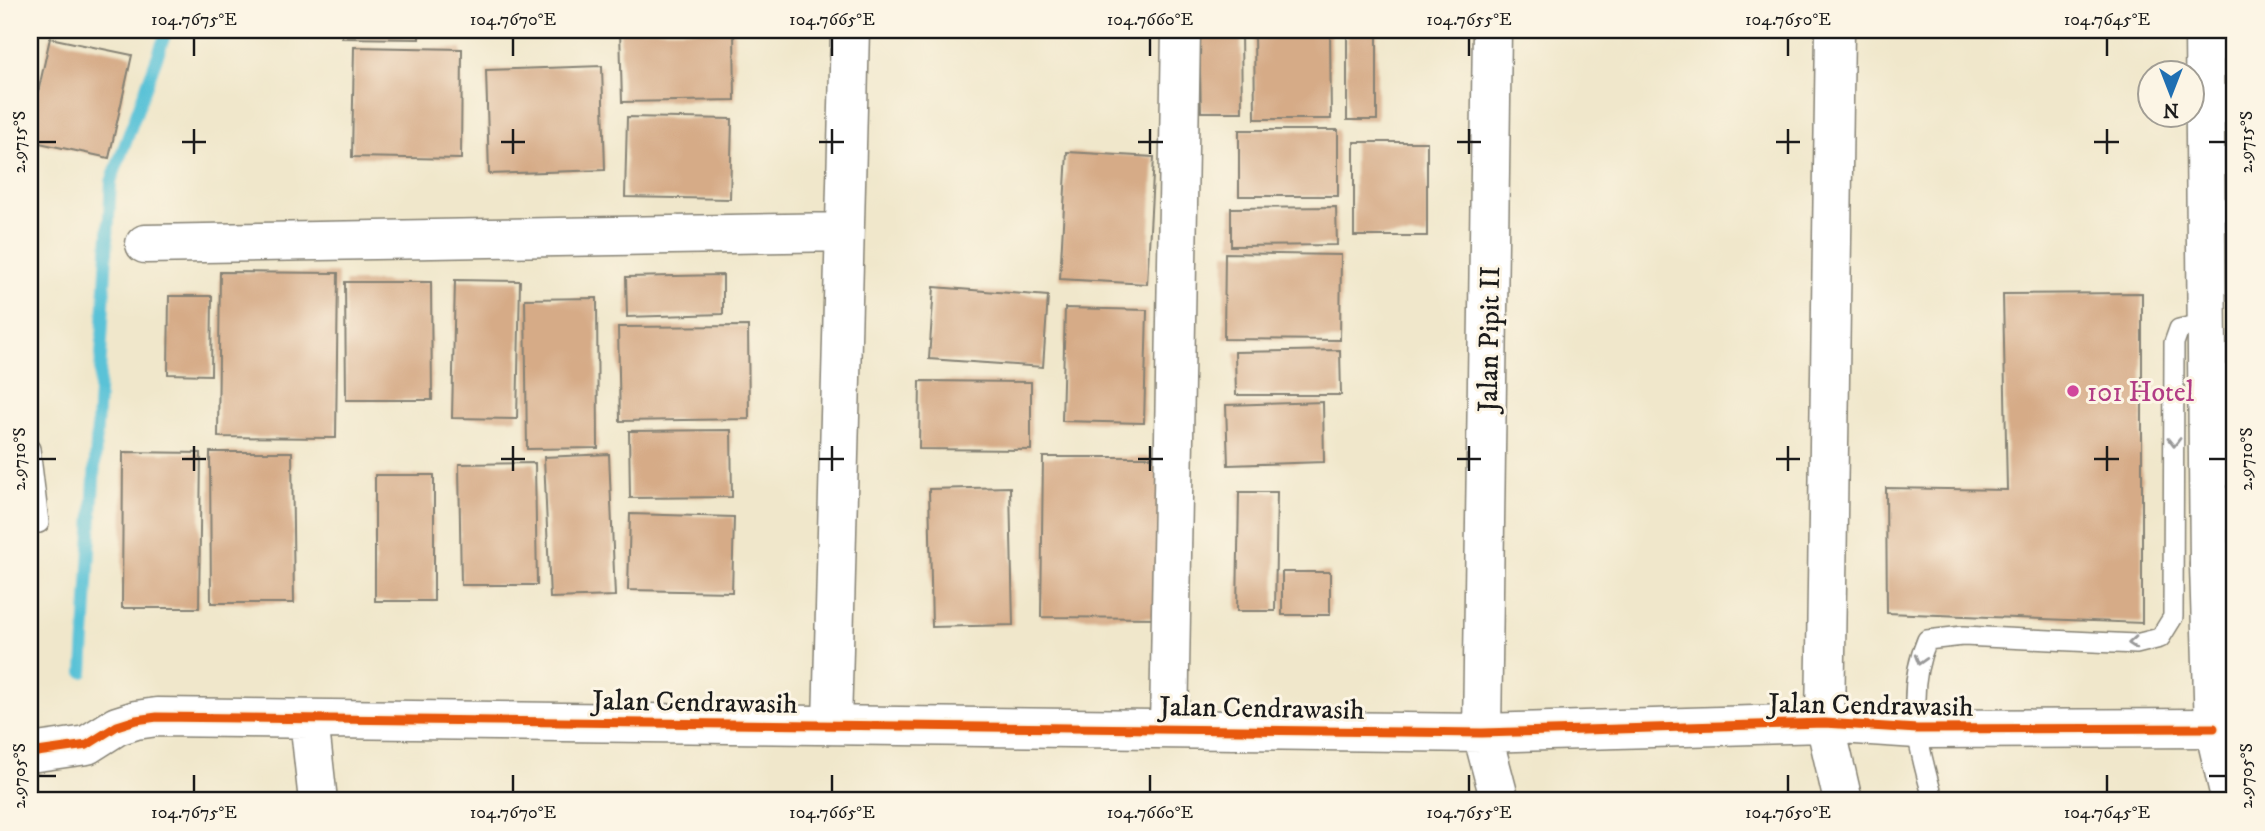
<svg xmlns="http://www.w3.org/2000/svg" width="2265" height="831" font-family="'IM FELL DW Pica',serif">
<rect width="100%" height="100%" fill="#fcf5e5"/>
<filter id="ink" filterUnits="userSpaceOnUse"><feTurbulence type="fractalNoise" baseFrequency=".0143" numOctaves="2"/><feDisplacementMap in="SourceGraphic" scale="14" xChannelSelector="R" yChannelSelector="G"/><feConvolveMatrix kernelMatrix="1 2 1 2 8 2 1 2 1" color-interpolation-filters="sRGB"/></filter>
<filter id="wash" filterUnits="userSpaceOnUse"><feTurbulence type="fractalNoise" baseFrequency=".00686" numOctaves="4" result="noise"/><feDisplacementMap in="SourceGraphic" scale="28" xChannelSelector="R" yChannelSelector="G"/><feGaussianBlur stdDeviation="1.57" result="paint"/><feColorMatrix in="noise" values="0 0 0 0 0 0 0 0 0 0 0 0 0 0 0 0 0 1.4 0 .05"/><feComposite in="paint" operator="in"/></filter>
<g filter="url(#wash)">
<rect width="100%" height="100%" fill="#f0e7cb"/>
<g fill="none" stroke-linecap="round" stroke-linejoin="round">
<path stroke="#5ac2d7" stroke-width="12" d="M 83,672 L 111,182 L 167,30"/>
</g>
<g id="blocks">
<path fill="#d6ab87" d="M 185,30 L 261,30 L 261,36 L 185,35 Z
M 342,30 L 419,30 L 419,39 L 342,38 Z
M 620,30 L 734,30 L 735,100 L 622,102 Z
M 1254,30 L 1330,30 L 1331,119 L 1255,119 Z
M 1199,31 L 1241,31 L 1242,112 L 1201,112 Z
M 1347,31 L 1377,31 L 1377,120 L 1347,120 Z
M 50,38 L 132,55 L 109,158 L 30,141 L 30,129 Z
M 354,47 L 462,49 L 461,159 L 352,157 Z
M 602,66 L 605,170 L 489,174 L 486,70 Z
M 627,117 L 732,119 L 730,199 L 625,197 Z
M 1239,130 L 1338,130 L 1338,196 L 1239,196 Z
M 1354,142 L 1427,142 L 1427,236 L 1354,236 Z
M 1067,152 L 1154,157 L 1147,284 L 1060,279 Z
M 1336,207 L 1337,245 L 1231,246 L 1231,208 Z
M 1225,253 L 1341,255 L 1340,340 L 1224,339 Z
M 220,272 L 338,273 L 336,438 L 218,437 Z
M 723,275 L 723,314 L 627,317 L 626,277 Z
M 455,280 L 520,281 L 517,419 L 452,418 Z
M 345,282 L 431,282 L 432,400 L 346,400 Z
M 934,287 L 1048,296 L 1043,367 L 929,359 Z
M 2142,293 L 2142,623 L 1887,613 L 1886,488 L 2007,490 L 2003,294 Z
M 169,296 L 212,296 L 211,375 L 168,374 Z
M 597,298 L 598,448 L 527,449 L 525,299 Z
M 1065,308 L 1147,310 L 1144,423 L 1062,421 Z
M 748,326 L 749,419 L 620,421 L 618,327 Z
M 1340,350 L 1341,395 L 1236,395 L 1235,352 Z
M 920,381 L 1031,382 L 1031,450 L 919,449 Z
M 1323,402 L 1324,462 L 1228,465 L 1226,405 Z
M 731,430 L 732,497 L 630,498 L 629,431 Z
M 123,452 L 201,453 L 199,608 L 122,608 Z
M 210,452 L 292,452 L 294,603 L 211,603 Z
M 609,454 L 615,596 L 550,598 L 544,457 Z
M 1043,457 L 1161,457 L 1161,618 L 1041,617 Z
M 535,463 L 537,585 L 461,585 L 459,464 Z
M 375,475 L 434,475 L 434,601 L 375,601 Z
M 1010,487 L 1013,625 L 932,627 L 929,489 Z
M 1239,492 L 1277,492 L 1275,611 L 1237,611 Z
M 630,514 L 734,517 L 732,592 L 628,590 Z
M 1282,572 L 1330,572 L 1330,615 L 1282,615 Z"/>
</g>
</g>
<g filter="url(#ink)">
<use href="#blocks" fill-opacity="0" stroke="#868274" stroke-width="2"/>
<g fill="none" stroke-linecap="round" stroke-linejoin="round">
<g stroke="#868274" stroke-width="22">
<path id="lane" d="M 2204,52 L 2235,50
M 30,449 L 39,523
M 1934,801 C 1918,748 1904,693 1927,640 L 1963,636 L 2136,644 L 2160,638 L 2173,617 L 2174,343 L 2179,329 L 2206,323"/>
</g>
<g stroke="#868274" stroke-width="41">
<path id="street" d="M 1492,30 L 1482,733 L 1500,801
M 1835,30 L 1825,723 L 1843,801
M 2204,106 L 2235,103
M 145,244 L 844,232
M 2209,565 L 2235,561
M 309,719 L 318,801
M 832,725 L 850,30
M 1169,729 L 1181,30
M 30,753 L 87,745 L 117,726 L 136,720 L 157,717 L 1482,733 L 1825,723 L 1917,729 L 2214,728"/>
</g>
<g stroke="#868274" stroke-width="41">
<path id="secondary" d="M 2204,30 L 2209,565 L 2214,728 L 2231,801"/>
</g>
<use href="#lane" stroke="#fff" stroke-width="19"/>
<use href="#street" stroke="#fff" stroke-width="38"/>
<use href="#secondary" stroke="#fff" stroke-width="38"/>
<g stroke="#fcf5e5" stroke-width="13">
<path id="cycleway" d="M 30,753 L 87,745 L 117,726 L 136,720 L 157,717 L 1482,733 L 1825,723 L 1917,729 L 2214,728"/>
</g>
<use href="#cycleway" stroke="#e8590c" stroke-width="9"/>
</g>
<defs><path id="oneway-chevron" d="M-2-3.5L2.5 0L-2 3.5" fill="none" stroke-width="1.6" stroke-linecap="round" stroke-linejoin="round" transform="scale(1.75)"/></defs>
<g stroke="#999">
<use href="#oneway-chevron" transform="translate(2174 442) rotate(90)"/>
<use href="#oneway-chevron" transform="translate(2133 643) rotate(176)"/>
<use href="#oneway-chevron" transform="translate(1920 660) rotate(107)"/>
</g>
</g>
<path fill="none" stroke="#1c1c1c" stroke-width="2.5" d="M 194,38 L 194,56M 513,38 L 513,56M 832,38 L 832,56M 1150,38 L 1150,56M 1469,38 L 1469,56M 1788,38 L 1788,56M 2107,38 L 2107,56M 194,129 L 194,154M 513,129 L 513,154M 832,129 L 832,154M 1150,129 L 1150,154M 1469,129 L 1469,154M 1788,129 L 1788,154M 2107,129 L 2107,154M 38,142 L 56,142M 182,142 L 206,142M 501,142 L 525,142M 819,142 L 844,142M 1138,142 L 1163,142M 1457,142 L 1481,142M 1776,142 L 1800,142M 2094,142 L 2119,142M 2209,142 L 2226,142M 194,446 L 194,471M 513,446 L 513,471M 832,446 L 832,471M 1150,446 L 1150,471M 1469,446 L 1469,471M 1788,446 L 1788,471M 2107,446 L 2107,471M 38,459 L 56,459M 182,459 L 206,459M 501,459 L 525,459M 819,459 L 844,459M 1138,459 L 1163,459M 1457,459 L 1481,459M 1776,459 L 1800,459M 2094,459 L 2119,459M 2209,459 L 2226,459M 194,775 L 194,792M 513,775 L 513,792M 832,775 L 832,792M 1150,775 L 1150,792M 1469,775 L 1469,792M 1788,775 L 1788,792M 2107,775 L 2107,792M 38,776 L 56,776M 2209,776 L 2226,776"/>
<circle fill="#d1479c" stroke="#fcf5e5" stroke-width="2.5" cx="2073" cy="391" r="7"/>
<g text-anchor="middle" stroke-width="6" stroke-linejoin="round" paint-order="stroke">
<g font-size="28" fill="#1c1c1c" stroke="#fcf5e5">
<text transform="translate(1488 339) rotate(-89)" y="10">Jalan Pipit II</text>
<text transform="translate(695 701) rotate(1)" y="10">Jalan Cendrawasih</text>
<text transform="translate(1871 704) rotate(1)" y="10">Jalan Cendrawasih</text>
<text transform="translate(1262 707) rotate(1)" y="10">Jalan Cendrawasih</text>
</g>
<g font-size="28" fill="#b23c85" stroke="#fcf5e5" text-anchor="start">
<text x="2087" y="401">101 Hotel</text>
</g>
</g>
<rect width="2265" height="831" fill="none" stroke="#fcf5e5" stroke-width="77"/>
<g transform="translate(2171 94) rotate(180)"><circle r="33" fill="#fcf5e5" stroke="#a29e95" stroke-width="2"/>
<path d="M0-5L12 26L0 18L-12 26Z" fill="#1f6fb2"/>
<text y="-10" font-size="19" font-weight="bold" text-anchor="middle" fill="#1c1c1c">N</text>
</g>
<rect x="38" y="38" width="2188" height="754" fill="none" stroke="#1c1c1c" stroke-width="2.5"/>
<g font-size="18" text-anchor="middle" fill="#1c1c1c">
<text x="194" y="25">104.7675°E</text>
<text x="513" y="25">104.7670°E</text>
<text x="832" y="25">104.7665°E</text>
<text x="1150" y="25">104.7660°E</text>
<text x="1469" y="25">104.7655°E</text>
<text x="1788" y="25">104.7650°E</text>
<text x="2107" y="25">104.7645°E</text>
<text transform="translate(2246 142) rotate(-90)" y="6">2.9715°S</text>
<text transform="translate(19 142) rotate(-90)" y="6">2.9715°S</text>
<text transform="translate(2246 459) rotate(-90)" y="6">2.9710°S</text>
<text transform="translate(19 459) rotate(-90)" y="6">2.9710°S</text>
<text transform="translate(2246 776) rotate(-90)" y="6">2.9705°S</text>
<text transform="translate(19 776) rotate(-90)" y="6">2.9705°S</text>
<text x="194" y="818">104.7675°E</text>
<text x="513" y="818">104.7670°E</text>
<text x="832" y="818">104.7665°E</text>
<text x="1150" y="818">104.7660°E</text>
<text x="1469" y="818">104.7655°E</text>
<text x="1788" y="818">104.7650°E</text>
<text x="2107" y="818">104.7645°E</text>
</g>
</svg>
